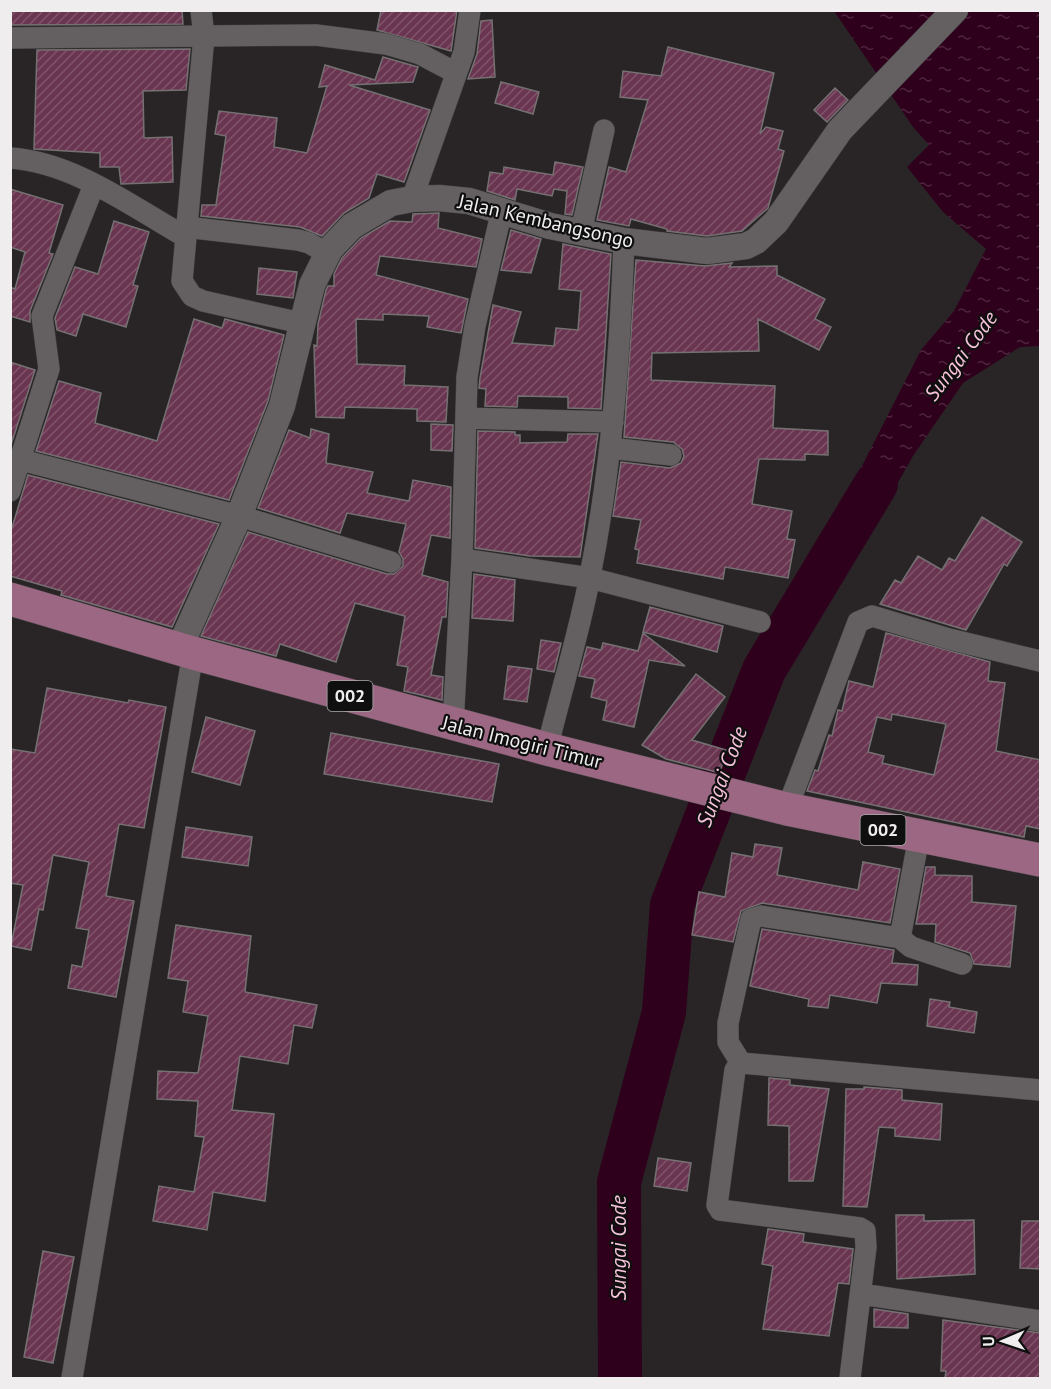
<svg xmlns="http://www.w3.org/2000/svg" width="1051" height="1389" font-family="'PT Sans',sans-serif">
<defs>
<pattern id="water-ripples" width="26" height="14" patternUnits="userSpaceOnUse" patternTransform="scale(1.5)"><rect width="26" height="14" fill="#2f001c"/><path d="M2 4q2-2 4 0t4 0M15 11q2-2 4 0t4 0" fill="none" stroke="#4d263d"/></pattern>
<pattern id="building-hatch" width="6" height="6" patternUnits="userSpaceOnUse" patternTransform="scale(1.5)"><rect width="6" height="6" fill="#6a3550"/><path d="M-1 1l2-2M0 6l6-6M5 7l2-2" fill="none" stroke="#80536a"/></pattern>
</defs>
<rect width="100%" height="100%" fill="#292527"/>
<path fill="url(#water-ripples)" d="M 834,11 L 1040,11 L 1040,346 L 1020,347 L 963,383 L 913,456 L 857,555 L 836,517 L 921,350 L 954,311 L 986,249 L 943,212 L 907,167 L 929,145 L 913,127 Z"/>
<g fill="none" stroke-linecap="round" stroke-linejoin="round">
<path stroke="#2f001c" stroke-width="44" d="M 620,1378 L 619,1182 L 664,1012 L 672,905 L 764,670 L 876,484"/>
</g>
<path fill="url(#building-hatch)" stroke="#757173" stroke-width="1.5" fill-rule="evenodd" d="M 10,10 L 182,10 L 183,24 L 10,25 Z
M 381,10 L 457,10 L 451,51 L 377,30 Z
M 492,20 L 495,77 L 468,79 L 477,54 L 481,21 Z
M 668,47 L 774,73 L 760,134 L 766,127 L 783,131 L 778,149 L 784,151 L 768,208 L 742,231 L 707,236 L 667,231 L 667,229 L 631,219 L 629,226 L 597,220 L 609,167 L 626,172 L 648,100 L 620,97 L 623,71 L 661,76 Z
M 190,49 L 186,90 L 143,91 L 144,138 L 172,137 L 173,182 L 121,184 L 119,167 L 100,167 L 100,153 L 34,149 L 37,50 Z
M 383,57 L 418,67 L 413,82 L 349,85 L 430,110 L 404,182 L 377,174 L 369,198 L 344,213 L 322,236 L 300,227 L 201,216 L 202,205 L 216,205 L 226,136 L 215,134 L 219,111 L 277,118 L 274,147 L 307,153 L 327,86 L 319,87 L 325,65 L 375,80 Z
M 501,82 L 539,92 L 533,114 L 495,103 Z
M 835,88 L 848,100 L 827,122 L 814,110 Z
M 555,162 L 583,167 L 572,215 L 565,214 L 567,191 L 554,189 L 552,196 L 517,189 L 515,200 L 487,191 L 490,172 L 503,174 L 504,167 L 553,175 Z
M 10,189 L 63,205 L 49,253 L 53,254 L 30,311 L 30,322 L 10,316 L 10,287 L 15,289 L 25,252 L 10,247 Z
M 439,213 L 438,228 L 482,239 L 476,267 L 380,256 L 376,275 L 468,299 L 461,333 L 427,327 L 429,316 L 383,314 L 383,320 L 356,319 L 357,364 L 405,366 L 404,385 L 448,387 L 446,422 L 417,421 L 417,409 L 345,407 L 344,418 L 316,417 L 314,345 L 317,346 L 318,324 L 326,290 L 328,286 L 334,286 L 334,274 L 342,258 L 361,238 L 390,221 L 412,222 L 413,214 Z
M 114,221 L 149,232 L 133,285 L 138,286 L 126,327 L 83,314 L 76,336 L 57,330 L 55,318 L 75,267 L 98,274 Z
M 511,230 L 541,239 L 531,273 L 501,270 Z
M 563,244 L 611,254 L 601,409 L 568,408 L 568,397 L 518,396 L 517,407 L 485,406 L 486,389 L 479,388 L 480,378 L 493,305 L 521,312 L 512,343 L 554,346 L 556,328 L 578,330 L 581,291 L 559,289 Z
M 636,260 L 705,266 L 732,263 L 729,267 L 777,266 L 777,275 L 825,299 L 815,319 L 831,327 L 819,350 L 758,319 L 759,351 L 652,353 L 651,380 L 775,386 L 773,428 L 828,431 L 828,455 L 805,454 L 805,460 L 759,459 L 752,504 L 792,511 L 787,539 L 795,540 L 788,578 L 725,567 L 723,579 L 637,563 L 639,550 L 635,549 L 641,520 L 613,516 L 621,462 L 670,468 L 681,463 L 684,456 L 682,449 L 673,442 L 624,437 Z
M 259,268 L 297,272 L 293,298 L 257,294 Z
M 194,319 L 222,328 L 225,319 L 284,335 L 268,401 L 229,500 L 36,451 L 59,381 L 101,393 L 95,423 L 157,441 Z
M 10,362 L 35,370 L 10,448 Z
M 431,424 L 453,425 L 452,451 L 431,450 Z
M 311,429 L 329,434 L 326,463 L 373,472 L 367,493 L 409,501 L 413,480 L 451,487 L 450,538 L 431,535 L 422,575 L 448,582 L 446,617 L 442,617 L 431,675 L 443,677 L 442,700 L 404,691 L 408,667 L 397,665 L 405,616 L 355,603 L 336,662 L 280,644 L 276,656 L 201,636 L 248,532 L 387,574 L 394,574 L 403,566 L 403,559 L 399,552 L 406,524 L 347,513 L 340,533 L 258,508 L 289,430 L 310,438 Z
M 478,431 L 515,432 L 515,435 L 520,435 L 520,443 L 567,442 L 568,434 L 598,434 L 580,557 L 530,556 L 475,548 Z
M 28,475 L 219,524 L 172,627 L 61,595 L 62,591 L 10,576 L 10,534 Z
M 982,517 L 1022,542 L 1007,566 L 1004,564 L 966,630 L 880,604 L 895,580 L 901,583 L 918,556 L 942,570 L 949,558 L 955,561 Z
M 474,574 L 515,580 L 513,621 L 472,618 Z
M 650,607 L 723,626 L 717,652 L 643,632 Z
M 643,633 L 685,666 L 649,660 L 634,727 L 603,720 L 607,701 L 591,697 L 595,679 L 579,676 L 587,647 L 601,650 L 603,643 L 638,651 Z
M 886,633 L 990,662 L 988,681 L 1005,683 L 996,751 L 1041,760 L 1041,829 L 1026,826 L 1024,837 L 807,791 L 815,770 L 818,771 L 829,735 L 832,736 L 838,710 L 842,711 L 849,681 L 873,687 ZM 892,714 L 946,724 L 934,775 L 882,763 L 884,756 L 868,752 L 877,717 L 891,720 Z
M 541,640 L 561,643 L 554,672 L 537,669 Z
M 508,666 L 532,669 L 527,702 L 504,699 Z
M 696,674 L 725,697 L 692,740 L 726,750 L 720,773 L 666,759 L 642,745 Z
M 47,688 L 128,703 L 129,700 L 166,707 L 144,828 L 119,824 L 111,869 L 106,896 L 134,901 L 116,997 L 68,988 L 72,965 L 82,967 L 89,930 L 76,928 L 89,862 L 53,855 L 43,910 L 39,909 L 31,950 L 11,946 L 23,885 L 10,883 L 10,749 L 35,753 Z
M 206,717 L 255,731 L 240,785 L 192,772 Z
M 331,733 L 499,764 L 492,802 L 324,774 Z
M 186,827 L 252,837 L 248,866 L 182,857 Z
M 755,844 L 782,848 L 777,875 L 858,890 L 863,862 L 900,869 L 890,923 L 762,903 L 741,911 L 733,942 L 692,935 L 699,892 L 725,897 L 732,853 L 753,857 Z
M 926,867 L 935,867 L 935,875 L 972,876 L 972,902 L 1016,906 L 1010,967 L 974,964 L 970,953 L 935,942 L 936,924 L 916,924 Z
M 176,925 L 251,936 L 245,992 L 317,1005 L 312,1028 L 294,1025 L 288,1064 L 240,1056 L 232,1110 L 274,1114 L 265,1201 L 213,1192 L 207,1230 L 153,1221 L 159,1186 L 194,1192 L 204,1137 L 195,1136 L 198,1101 L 157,1099 L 158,1071 L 198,1073 L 208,1016 L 183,1012 L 188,981 L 168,978 Z
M 762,929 L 894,950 L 892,963 L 918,965 L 917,985 L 881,983 L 877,1003 L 830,995 L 828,1008 L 808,1006 L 809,999 L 750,986 Z
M 930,999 L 950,1002 L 949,1007 L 977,1012 L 974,1033 L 927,1026 Z
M 769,1078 L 790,1080 L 790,1085 L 829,1089 L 813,1181 L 789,1181 L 789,1126 L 768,1125 Z
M 864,1087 L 902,1090 L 902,1100 L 942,1104 L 940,1140 L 895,1136 L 895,1128 L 879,1127 L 867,1207 L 843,1206 L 846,1089 L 864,1089 Z
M 658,1158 L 691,1163 L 687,1191 L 654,1186 Z
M 896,1215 L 924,1215 L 924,1221 L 974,1220 L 975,1274 L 897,1279 Z
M 1022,1221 L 1041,1221 L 1041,1269 L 1020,1268 Z
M 768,1229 L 804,1234 L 803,1242 L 853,1249 L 849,1284 L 838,1283 L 829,1336 L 763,1329 L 773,1266 L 762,1264 Z
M 43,1251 L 74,1257 L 53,1363 L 24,1357 Z
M 874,1309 L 908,1314 L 908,1328 L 874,1327 Z
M 943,1320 L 1041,1333 L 1041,1378 L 945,1378 L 946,1371 L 941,1371 Z"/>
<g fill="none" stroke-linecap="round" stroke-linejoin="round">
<g stroke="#464445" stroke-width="22">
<path id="minor" d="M 201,10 L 204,36 L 182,281 L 192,296 L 203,301 L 301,323
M 10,38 L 316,35 L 386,44 L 420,54 L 456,73
M 10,158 C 73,162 131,206 184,236
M 412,199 L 464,52 L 470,10
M 185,227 L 298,240 L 309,243 L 328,254
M 581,232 L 604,130
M 466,418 L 613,422
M 610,448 L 671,455
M 21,460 L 239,516 L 391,562
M 10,491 L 49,369 L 42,316 L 94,185
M 462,559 L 590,578 L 760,622
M 453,725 L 462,559 L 467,377 L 475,326 L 502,210
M 547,749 C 561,691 579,634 590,576 C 612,465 620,353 624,241
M 787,809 L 858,622 L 872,616 L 949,639 L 1040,661
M 919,837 L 900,938 L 761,916 L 751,919 L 728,1023 L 728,1042 L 741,1063 L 1040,1090
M 900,938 L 911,947 L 962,964
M 741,1063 L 735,1070 L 717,1205 L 720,1210 L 860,1228 L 865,1231 L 866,1247 L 850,1378
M 861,1294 L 1040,1321
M 72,1378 L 193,653"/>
</g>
<g stroke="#464445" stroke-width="27">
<path id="tertiary" d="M 179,649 L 239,516 L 282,406 L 312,285 L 330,249 L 352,226 L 391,203 L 412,199 L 439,198 L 469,201 L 550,226 L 624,241 L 707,251 L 746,246 L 756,241 L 776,222 L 840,130 L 955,10"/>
</g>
<g stroke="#464445" stroke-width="34">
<path id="primary" d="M 10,599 L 193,653 L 547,749 L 787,809 L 1040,860"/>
</g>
<use href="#minor" stroke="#646062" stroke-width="21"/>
<use href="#tertiary" stroke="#646062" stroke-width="26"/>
<use href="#primary" stroke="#9c6782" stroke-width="33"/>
</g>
<g text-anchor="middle" stroke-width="4.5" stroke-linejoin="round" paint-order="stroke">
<g fill="#100f0f" stroke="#acaaab" stroke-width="1.5">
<rect x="327.5" y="681" width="45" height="30" rx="4.5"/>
<rect x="860.5" y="815" width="45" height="30" rx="4.5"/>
</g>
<g font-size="18" font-weight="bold" fill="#efedee">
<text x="350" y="702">002</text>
<text x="883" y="836">002</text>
</g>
<g font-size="20" fill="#efedee" stroke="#100f0f">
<text transform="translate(546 221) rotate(13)" y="7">Jalan Kembangsongo</text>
<text transform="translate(522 742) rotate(14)" y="7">Jalan Imogiri Timur</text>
</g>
<g font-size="21" font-style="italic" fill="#f7c2db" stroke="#100f0f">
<text transform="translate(961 356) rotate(-53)" y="7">Sungai Code</text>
<text transform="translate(722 777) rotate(-69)" y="7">Sungai Code</text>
<text transform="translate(619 1248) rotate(-90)" y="7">Sungai Code</text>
</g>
</g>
<rect width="1051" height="1389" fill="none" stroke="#efedee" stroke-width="24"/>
<g transform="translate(1003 1341) rotate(268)" stroke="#100f0f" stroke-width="4.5" paint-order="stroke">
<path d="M0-4.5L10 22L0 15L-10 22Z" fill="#efedee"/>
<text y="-9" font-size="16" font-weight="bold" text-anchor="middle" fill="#efedee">U</text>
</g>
</svg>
